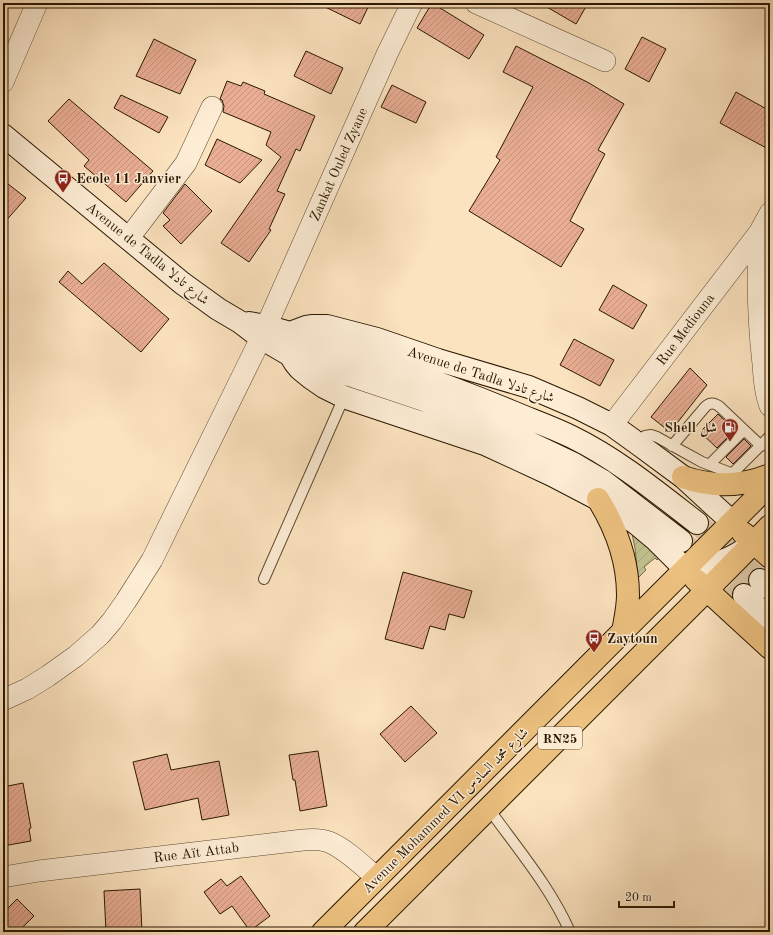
<svg xmlns="http://www.w3.org/2000/svg" width="773" height="935" font-family="'Old Standard TT',Amiri,serif">
<defs>
<pattern id="garden-furrows" width="10" height="10" patternUnits="userSpaceOnUse"><rect width="10" height="10" fill="#c2c390"/><path d="M-1 1l2-2M0 10L10 0M9 11l2-2" fill="none" stroke="#a7a77a"/></pattern>
<pattern id="building-hatch" width="6" height="6" patternUnits="userSpaceOnUse"><rect width="6" height="6" fill="#eaae95"/><path d="M-1 1l2-2M0 6l6-6M5 7l2-2" fill="none" stroke="#c9957f"/></pattern>
</defs>
<rect width="100%" height="100%" fill="#fce3bf"/>
<filter id="stains"><feTurbulence type="fractalNoise" baseFrequency=".005" numOctaves="4"/><feColorMatrix values="0 0 0 0 .2 0 0 0 0 .09 0 0 0 0 .02 0 0 0 .5 -.17"/></filter>
<radialGradient id="worn" r=".72"><stop offset=".6" stop-color="#630" stop-opacity="0"/><stop offset="1" stop-color="#630" stop-opacity=".3"/></radialGradient>
<path fill="url(#garden-furrows)" stroke="#766d48" d="M 631,529 L 660,557 L 657,560 L 655,558 L 644,567 L 646,570 L 638,578 L 635,548 Z"/>
<path fill="url(#building-hatch)" stroke="#291700" d="M 317,3 L 370,3 L 360,24 Z
M 432,3 L 484,35 L 469,59 L 417,28 Z
M 540,3 L 588,3 L 576,24 Z
M 642,37 L 666,49 L 649,82 L 625,69 Z
M 154,39 L 196,60 L 180,94 L 136,76 Z
M 516,46 L 589,83 L 624,104 L 598,150 L 605,154 L 570,221 L 584,229 L 561,267 L 469,211 L 500,160 L 496,157 L 533,87 L 503,72 Z
M 306,51 L 343,68 L 331,94 L 294,76 Z
M 227,81 L 241,86 L 243,82 L 265,91 L 264,94 L 315,116 L 300,151 L 296,149 L 277,191 L 285,194 L 269,229 L 271,230 L 249,262 L 221,243 L 281,157 L 266,145 L 271,132 L 223,112 L 224,106 L 222,100 L 220,99 Z
M 392,85 L 426,102 L 416,123 L 381,107 Z
M 736,92 L 770,111 L 770,150 L 720,123 Z
M 121,95 L 168,117 L 159,133 L 114,108 Z
M 69,99 L 153,171 L 126,202 L 84,166 L 89,160 L 48,121 Z
M 217,139 L 262,160 L 240,183 L 205,165 Z
M 3,180 L 26,198 L 3,224 Z
M 185,184 L 212,211 L 181,244 L 163,226 L 170,220 L 163,213 Z
M 104,263 L 169,319 L 141,352 L 59,282 L 68,271 L 82,284 Z
M 613,285 L 647,305 L 633,329 L 599,310 Z
M 574,339 L 614,360 L 600,386 L 560,365 Z
M 690,368 L 707,385 L 670,432 L 651,417 Z
M 718,414 L 735,430 L 717,448 L 700,432 Z
M 744,439 L 751,446 L 733,464 L 726,457 Z
M 403,572 L 472,591 L 464,618 L 449,614 L 445,630 L 430,626 L 423,649 L 385,639 Z
M 411,706 L 437,733 L 405,762 L 380,734 Z
M 318,751 L 327,806 L 300,811 L 295,780 L 293,780 L 289,755 Z
M 167,754 L 171,770 L 219,761 L 229,815 L 202,820 L 198,798 L 145,810 L 133,762 Z
M 23,783 L 31,828 L 29,829 L 31,841 L 3,846 L 3,787 Z
M 241,876 L 270,916 L 250,931 L 232,906 L 220,914 L 204,892 L 221,879 L 227,886 Z
M 140,889 L 142,932 L 106,932 L 104,891 Z
M 17,899 L 34,916 L 18,932 L 7,932 L 3,928 L 3,913 Z"/>
<g fill="none" stroke-linecap="round" stroke-linejoin="round">
<path stroke="#dcc4a2" stroke-width="22" stroke-dasharray="22 11" stroke-linecap="butt" d="M 697,523 L 760,580
M 681,541 L 744,595"/>
<g stroke="#5e4a30" stroke-width="12">
<path id="service" d="M 637,443 L 645,436 L 651,435 L 657,437 L 682,451 L 702,462 L 741,477
M 672,446 L 705,407 C 710,402 715,403 720,407 L 761,446
M 709,465 L 744,430
M 732,474 L 770,436
M 264,579 L 344,397
M 489,809 C 517,848 551,888 570,932"/>
</g>
<g stroke="#5e4a30" stroke-width="22">
<path id="minor" d="M 476,3 L 605,61
M 3,82 L 37,3
M 759,233 C 757,277 758,321 763,364 C 764,378 765,393 770,406
M 128,239 L 186,163 L 212,107
M 612,425 L 759,233 L 770,213
M 3,700 L 27,689 L 48,676 L 76,656 L 100,635 L 112,621 L 126,601 L 152,560 L 261,338 L 388,52 L 412,3
M 3,877 L 39,871 L 303,840 C 312,839 321,839 329,842 C 346,849 363,866 377,878"/>
</g>
<g stroke="#291700" stroke-width="24">
<path id="secondary" d="M 3,135 L 182,283 L 218,309 L 240,322 L 261,338 L 290,355 L 295,363 L 300,369 L 311,378 L 324,387 L 344,397 L 485,444 L 552,475 L 598,499 L 618,511 L 637,524 L 655,539 L 685,569 C 708,567 727,562 745,549
M 249,323 L 266,326 L 290,333 L 306,327 L 313,326 L 327,326 L 377,339 L 438,360 L 529,387 L 578,408 L 612,425 L 637,443 L 683,477 L 732,522
M 290,333 C 365,357 438,381 510,411 C 531,420 552,427 572,437 C 617,459 657,492 697,523
M 290,355 L 421,399 L 511,434 L 574,464 L 603,481 L 681,541
M 760,580 L 770,589
M 744,595 L 770,619"/>
</g>
<g stroke="#291700" stroke-width="24">
<path id="primary" d="M 683,477 C 712,487 741,487 770,475
M 598,499 C 616,528 628,561 628,595 C 628,608 625,620 623,632
M 743,533 L 770,557
M 696,580 L 770,648
M 323,932 L 770,484
M 365,932 L 707,590 L 770,526"/>
</g>
<use href="#service" stroke="#fdedd5" stroke-width="10"/>
<use href="#minor" stroke="#fdedd5" stroke-width="21"/>
<use href="#secondary" stroke="#fdedd5" stroke-width="22"/>
<use href="#primary" stroke="#eec280" stroke-width="22"/>
</g>
<defs>
<g id="bus-pin" transform="scale(0.9)"><path d="M0 17L-7.5 6A9.5 9.5 0 1 1 7.5 6Z" fill="#8f2418" stroke="#fdedd5"/><path d="M-5-6H5V4H4V6H2V4H-2V6H-4V4H-5ZM-3.5-4V0h7V-4ZM-3.5 1.2v1.5H-2V1.2ZM2 1.2v1.5H3.5V1.2Z" fill="#fff"/></g>
<g id="fuel-pin" transform="scale(0.9)"><path d="M0 17L-7.5 6A9.5 9.5 0 1 1 7.5 6Z" fill="#8f2418" stroke="#fdedd5"/><path d="M-5.5-6h7V0h2V4h1.3V-2.5L3-4.5l.8-.8L6-3V5H2.5V1h-1V6h-7ZM-4.2-4.7v3.2H.2V-4.7Z" fill="#fff"/></g>
</defs>
<g fill-rule="evenodd">
<use href="#bus-pin" x="63" y="178"/>
<use href="#fuel-pin" x="730" y="427"/>
<use href="#bus-pin" x="594" y="638"/>
</g>
<g text-anchor="middle" stroke-width="3" stroke-linejoin="round" paint-order="stroke">
<rect fill="#fdedd5" stroke="#695740" stroke-width="1" x="538" y="727" width="44" height="22" rx="3"/>
<g font-size="13" font-weight="bold" fill="#291700">
<text x="560" y="743">RN25</text>
</g>
<g font-size="14" fill="#291700" stroke="#fdedd5">
<text transform="translate(338 164) rotate(-66)" y="5">Zankat Ouled Zyane</text>
<text transform="translate(148 253) rotate(39)" y="5">Avenue de Tadla شارع تادلا</text>
<text transform="translate(685 329) rotate(-53)" y="5">Rue Mediouna</text>
<text transform="translate(481 374) rotate(18)" y="5">Avenue de Tadla شارع تادلا</text>
<text transform="translate(445 810) rotate(-45)" y="5">Avenue Mohammed VI شارع محمد السادس</text>
<text transform="translate(196 852) rotate(-7)" y="5">Rue Aït Attab</text>
</g>
<g font-size="14" font-weight="bold" fill="#291700" stroke="#fdedd5" text-anchor="start">
<text x="76" y="183">Ecole 11 Janvier</text>
<text x="717" y="432" text-anchor="end">Shell شل</text>
<text x="607" y="643">Zaytoun</text>
</g>
</g>
<rect width="773" height="935" fill="none" stroke="#fce3bf" stroke-width="16"/>
<rect x="4" y="4" width="765" height="927" fill="none" stroke="#291700" stroke-width="2"/>
<rect x="8" y="8" width="757" height="919" fill="none" stroke="#291700"/>
<path d="M619 901v6h55v-6" fill="none" stroke="#291700" stroke-width="2"/>
<text x="625" y="901" font-size="12" fill="#291700" stroke="#fdedd5" stroke-width="3" paint-order="stroke">20 m</text>
<rect width="100%" height="100%" filter="url(#stains)"/>
<rect width="100%" height="100%" fill="url(#worn)"/>
</svg>
